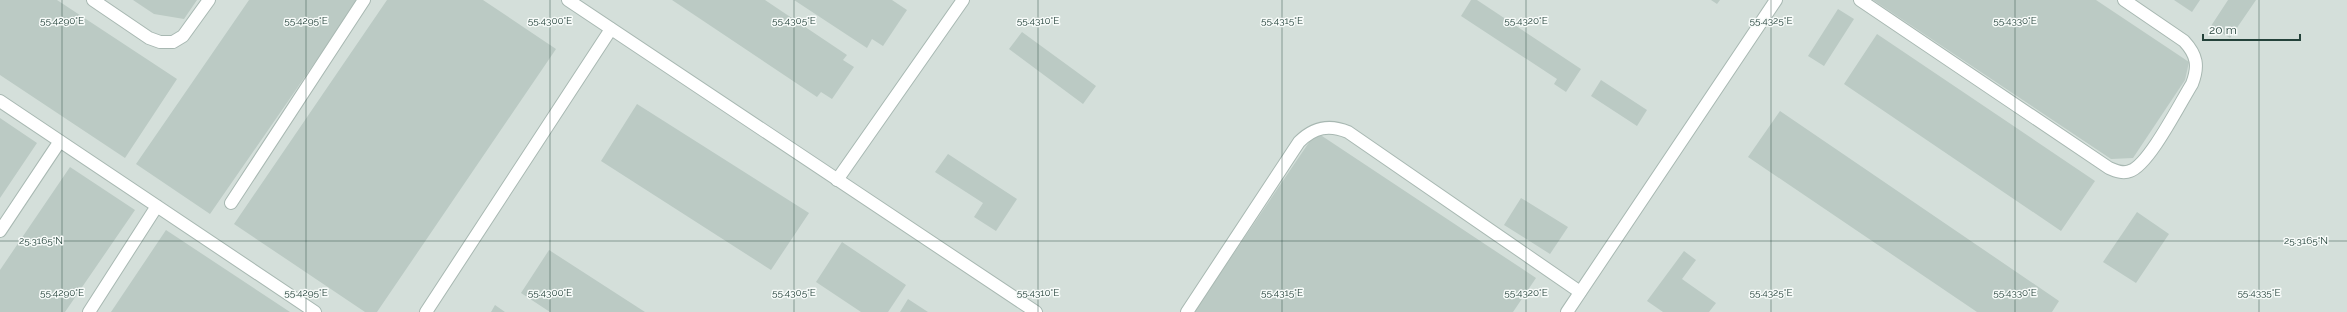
<svg xmlns="http://www.w3.org/2000/svg" width="2347" height="312" font-family="Raleway,sans-serif">
<rect width="100%" height="100%" fill="#e6efeb"/>
<path fill="#d4dfda" d="M 0,0 L 2347,0 L 2347,312 L 0,312 Z"/>
<path fill="#bbcac4" d="M 0,0 L 57,0 L 177,79 L 125,158 L 0,75 Z
M 133,0 L 197,0 L 184,19 L 154,14 Z
M 249,0 L 358,0 L 210,214 L 136,164 Z
M 387,0 L 483,0 L 556,49 L 377,312 L 365,312 L 234,224 Z
M 672,0 L 765,0 L 847,55 L 843,60 L 854,67 L 832,99 L 821,92 L 817,97 Z
M 794,0 L 892,0 L 907,10 L 883,46 L 872,39 L 867,48 Z
M 1471,0 L 1477,0 L 1581,69 L 1566,92 L 1554,84 L 1557,79 L 1461,16 Z
M 1711,0 L 1720,0 L 1717,4 Z
M 1873,0 L 2096,0 L 2189,62 L 2185,80 L 2133,158 L 2111,159 Z
M 2174,0 L 2200,0 L 2192,12 Z
M 2228,0 L 2256,0 L 2230,38 L 2211,26 Z
M 1838,9 L 1854,19 L 1824,66 L 1808,56 Z
M 1022,32 L 1096,86 L 1083,104 L 1009,49 Z
M 1877,34 L 2095,181 L 2061,231 L 1844,84 Z
M 1601,80 L 1647,110 L 1637,126 L 1591,96 Z
M 637,104 L 809,213 L 771,270 L 601,161 Z
M 1780,111 L 2059,301 L 2052,312 L 1977,312 L 1748,157 Z
M 0,118 L 37,143 L 0,198 Z
M 1316,132 L 1536,278 L 1513,312 L 1194,312 Z
M 948,154 L 1017,199 L 996,231 L 974,217 L 983,203 L 935,172 Z
M 70,167 L 135,210 L 65,312 L 0,312 L 0,270 Z
M 1521,198 L 1568,227 L 1550,254 L 1504,225 Z
M 2137,212 L 2169,234 L 2136,283 L 2103,262 Z
M 166,230 L 290,312 L 111,312 Z
M 842,242 L 906,285 L 888,312 L 861,312 L 816,282 Z
M 549,250 L 645,312 L 550,312 L 521,293 Z
M 1684,251 L 1696,260 L 1682,279 L 1716,303 L 1709,312 L 1663,312 L 1647,301 Z
M 908,299 L 928,312 L 900,312 Z
M 495,305 L 505,312 L 491,312 Z"/>
<g fill="none" stroke-linecap="round" stroke-linejoin="round">
<g stroke="#a8b8b2" stroke-width="14">
<path id="lane" d="M 93,0 L 149,38 L 160,42 L 173,42 L 183,36 L 209,0
M 1860,0 L 2109,168 C 2116,171 2123,174 2130,171 C 2149,165 2180,103 2192,84 C 2199,66 2197,55 2184,41 L 2124,0
M 0,101 L 315,312
M 837,180 L 963,0
M 231,203 L 364,0
M 0,231 L 60,141
M 89,312 L 157,206
M 426,312 L 611,29
M 1187,312 L 1299,142 C 1314,127 1329,124 1348,132 L 1580,292"/>
</g>
<g stroke="#a8b8b2" stroke-width="14">
<path id="street" d="M 568,0 L 1036,312
M 1567,312 L 1776,0"/>
</g>
<use href="#lane" stroke="#fff" stroke-width="12"/>
<use href="#street" stroke="#fff" stroke-width="12"/>
</g>
<path fill="none" stroke="#24423a" stroke-width="1" stroke-opacity="0.45" d="M 62,0 L 62,312M 306,0 L 306,312M 550,0 L 550,312M 794,0 L 794,312M 1038,0 L 1038,312M 1282,0 L 1282,312M 1526,0 L 1526,312M 1771,0 L 1771,312M 2015,0 L 2015,312M 2259,0 L 2259,312M 0,241 L 2347,241"/>
<g font-size="10" text-anchor="middle" fill="#24423a" stroke="#f7fbf9" stroke-width="3" stroke-linejoin="round" paint-order="stroke">
<text x="62" y="24">55.4290°E</text>
<text x="306" y="24">55.4295°E</text>
<text x="550" y="24">55.4300°E</text>
<text x="794" y="24">55.4305°E</text>
<text x="1038" y="24">55.4310°E</text>
<text x="1282" y="24">55.4315°E</text>
<text x="1526" y="24">55.4320°E</text>
<text x="1771" y="24">55.4325°E</text>
<text x="2015" y="24">55.4330°E</text>
<text x="41" y="244">25.3165°N</text>
<text x="2306" y="244">25.3165°N</text>
<text x="62" y="296">55.4290°E</text>
<text x="306" y="296">55.4295°E</text>
<text x="550" y="296">55.4300°E</text>
<text x="794" y="296">55.4305°E</text>
<text x="1038" y="296">55.4310°E</text>
<text x="1282" y="296">55.4315°E</text>
<text x="1526" y="296">55.4320°E</text>
<text x="1771" y="296">55.4325°E</text>
<text x="2015" y="296">55.4330°E</text>
<text x="2259" y="296">55.4335°E</text>
</g>
<path d="M2203 34v6h97v-6" fill="none" stroke="#24423a" stroke-width="2"/>
<text x="2209" y="34" font-size="12" fill="#24423a" stroke="#f7fbf9" stroke-width="3" paint-order="stroke">20 m</text>
</svg>
